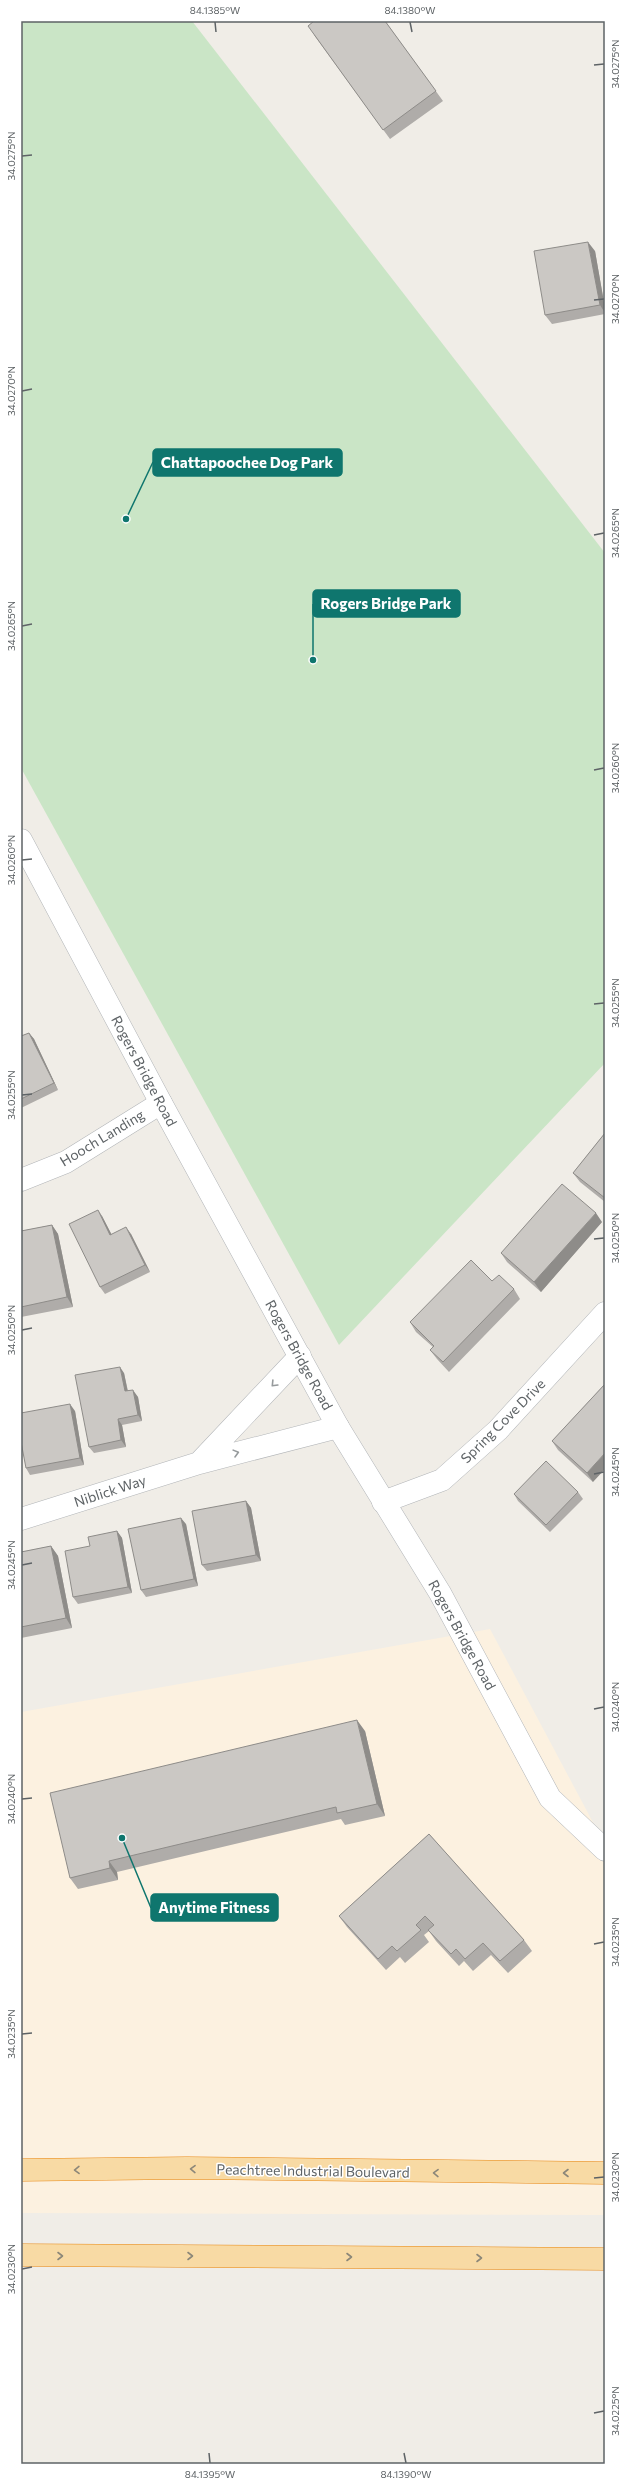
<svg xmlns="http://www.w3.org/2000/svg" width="626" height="2485" font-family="Commissioner,sans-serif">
<rect width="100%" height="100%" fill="#f0ede7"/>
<path fill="#fcf1e0" d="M 490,1629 L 605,1845 L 605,2215 L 21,2213 L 21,1712 Z"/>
<path fill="#cae5c6" d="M 21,21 L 192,21 L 605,553 L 605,1063 L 339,1345 L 21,768 Z"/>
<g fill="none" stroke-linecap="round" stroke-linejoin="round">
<g stroke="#b2b5b8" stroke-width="23">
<path id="minor" d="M 21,1180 L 66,1162 L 161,1103
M 199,1463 L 300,1356
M 383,1502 L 442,1480 L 498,1430 L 605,1313
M 21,1519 L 199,1463 L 338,1427"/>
</g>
<g stroke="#b2b5b8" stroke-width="23">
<path id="tertiary" d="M 21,840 L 161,1103 L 338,1427 L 440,1593 L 550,1798 L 605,1850"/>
</g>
<g stroke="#e8860f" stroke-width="23">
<path id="trunk" d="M 21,2170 L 187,2168 L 605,2173
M 21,2255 L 605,2259"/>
</g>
<use href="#minor" stroke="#fff" stroke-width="22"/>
<use href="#tertiary" stroke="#fff" stroke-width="22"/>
<use href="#trunk" stroke="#f8daa4" stroke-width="22"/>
</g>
<path fill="#afaca9" d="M 385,21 L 443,101 L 390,139 L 314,35 Z
M 595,251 L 605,308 L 605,314 L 552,324 L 545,315 Z
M 29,1033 L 34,1039 L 58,1090 L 21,1108 L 21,1036 Z
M 605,1133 L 605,1202 L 580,1182 L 573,1173 Z
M 102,1216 L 111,1234 L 131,1234 L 150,1272 L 105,1294 L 100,1287 Z
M 602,1222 L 541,1292 L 507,1262 L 501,1253 Z
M 52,1225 L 58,1234 L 73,1307 L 21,1317 L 21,1231 Z
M 492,1281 L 514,1289 L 520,1299 L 449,1372 L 437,1359 L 430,1350 L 433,1347 L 416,1332 L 410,1322 Z
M 124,1373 L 128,1391 L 138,1397 L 142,1421 L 122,1425 L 126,1447 L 94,1453 L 89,1447 Z
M 605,1384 L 593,1482 L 558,1450 L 552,1441 Z
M 75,1411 L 84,1465 L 30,1475 L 26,1468 Z
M 578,1492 L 583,1499 L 550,1532 L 518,1501 L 514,1494 Z
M 246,1501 L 251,1508 L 261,1561 L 207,1571 L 202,1565 Z
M 186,1524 L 198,1586 L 146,1597 L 141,1590 Z
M 117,1531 L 122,1538 L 132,1593 L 78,1604 L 73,1597 L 90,1546 Z
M 51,1546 L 58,1556 L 72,1628 L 21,1638 L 21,1552 Z
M 365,1731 L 385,1816 L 345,1825 L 341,1819 L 117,1872 L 118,1880 L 78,1889 L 70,1878 Z
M 429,1834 L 524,1940 L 532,1951 L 508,1973 L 491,1955 L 473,1971 L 464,1961 L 459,1966 L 436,1941 L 429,1931 L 424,1935 L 429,1942 L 405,1963 L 400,1957 L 386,1970 L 347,1927 L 339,1916 Z"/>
<path fill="#8e8c89" d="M 588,242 L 595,251 L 605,308 L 605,313 L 600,305 Z
M 29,1033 L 34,1039 L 58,1090 L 54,1083 Z
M 98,1210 L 102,1216 L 115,1241 L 110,1235 Z
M 596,1213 L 602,1222 L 541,1292 L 534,1282 Z
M 52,1225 L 58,1234 L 73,1307 L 67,1297 Z
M 126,1227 L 131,1234 L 150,1272 L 145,1265 Z
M 120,1367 L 124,1373 L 129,1398 L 125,1391 Z
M 133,1390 L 138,1397 L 142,1421 L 138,1415 Z
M 70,1404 L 75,1411 L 84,1465 L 80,1458 Z
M 118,1419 L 122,1425 L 126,1447 L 121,1440 Z
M 605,1453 L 605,1469 L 593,1482 L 587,1473 Z
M 246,1501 L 251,1508 L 261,1561 L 256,1555 Z
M 181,1518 L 186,1524 L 198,1586 L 194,1579 Z
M 117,1531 L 122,1538 L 132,1593 L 128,1587 Z
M 51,1546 L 58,1556 L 72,1628 L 66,1618 Z
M 357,1720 L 365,1731 L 385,1816 L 377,1804 Z
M 109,1861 L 117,1872 L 118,1880 L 110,1868 Z"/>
<path fill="#cbc8c4" stroke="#8e8c89" d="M 314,21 L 385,21 L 436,91 L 383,130 L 308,26 Z
M 588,242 L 600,305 L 545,315 L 534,251 Z
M 29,1033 L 54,1083 L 21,1099 L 21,1036 Z
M 605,1133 L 605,1198 L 573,1173 Z
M 562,1184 L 596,1213 L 534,1282 L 501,1253 Z
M 98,1210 L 110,1235 L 126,1227 L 145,1265 L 100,1287 L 69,1224 Z
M 52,1225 L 67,1297 L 21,1307 L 21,1231 Z
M 471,1260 L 492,1281 L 499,1275 L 514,1289 L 443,1362 L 430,1350 L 434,1346 L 410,1322 Z
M 120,1367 L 125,1391 L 133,1390 L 138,1415 L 118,1419 L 121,1440 L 89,1447 L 75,1375 Z
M 605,1384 L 605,1453 L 587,1473 L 552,1441 Z
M 70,1404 L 80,1458 L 26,1468 L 21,1442 L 21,1413 Z
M 546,1461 L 578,1492 L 546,1525 L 514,1494 Z
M 246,1501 L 256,1555 L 202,1565 L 192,1511 Z
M 181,1518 L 194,1579 L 141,1590 L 128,1529 Z
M 117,1531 L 128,1587 L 73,1597 L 65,1551 L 90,1546 L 88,1537 Z
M 51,1546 L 66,1618 L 21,1627 L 21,1552 Z
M 357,1720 L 377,1804 L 337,1813 L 336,1807 L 109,1861 L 110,1868 L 70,1878 L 50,1793 Z
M 429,1834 L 524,1940 L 500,1961 L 483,1943 L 465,1959 L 456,1949 L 451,1954 L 428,1930 L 434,1925 L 425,1916 L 416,1925 L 421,1930 L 397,1951 L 392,1946 L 378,1959 L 339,1916 Z"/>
<defs><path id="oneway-chevron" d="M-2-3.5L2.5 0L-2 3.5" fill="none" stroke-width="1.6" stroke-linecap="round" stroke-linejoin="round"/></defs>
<g stroke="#969a9c">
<use href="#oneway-chevron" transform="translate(274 1384) rotate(134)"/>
<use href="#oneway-chevron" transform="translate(236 1453) rotate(-15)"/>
</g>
<g stroke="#8c8779">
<use href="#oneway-chevron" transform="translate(193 2169) rotate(-179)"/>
<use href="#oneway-chevron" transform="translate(77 2170) rotate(179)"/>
<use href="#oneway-chevron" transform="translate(436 2173) rotate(-179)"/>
<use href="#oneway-chevron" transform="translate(566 2173) rotate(180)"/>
<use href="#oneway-chevron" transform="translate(60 2256)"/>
<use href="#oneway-chevron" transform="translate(190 2256)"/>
<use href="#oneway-chevron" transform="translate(349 2257)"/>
<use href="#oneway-chevron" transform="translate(479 2258)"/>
</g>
<path fill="none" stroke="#5e6366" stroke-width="1.5" d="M 215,22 L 216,32M 410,22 L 412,32M 594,65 L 604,64M 22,156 L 32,155M 594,300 L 604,299M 22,391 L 32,389M 594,535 L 604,533M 22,626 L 32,624M 594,770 L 604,768M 22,860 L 32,859M 594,1004 L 604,1003M 22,1095 L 32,1094M 594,1239 L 604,1238M 22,1330 L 32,1328M 594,1474 L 604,1472M 22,1565 L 32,1563M 594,1709 L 604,1707M 22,1799 L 32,1798M 594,1944 L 604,1942M 22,2034 L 32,2033M 594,2178 L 604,2177M 22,2269 L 32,2267M 594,2413 L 604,2411M 209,2453 L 210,2463M 404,2453 L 406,2463"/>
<g text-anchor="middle" stroke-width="3" stroke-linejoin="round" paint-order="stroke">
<g font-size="14" fill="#5e6366" stroke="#fff">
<text transform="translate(144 1071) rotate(62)" y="5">Rogers Bridge Road</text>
<text transform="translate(102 1138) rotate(-31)" y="5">Hooch Landing</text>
<text transform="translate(299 1355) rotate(61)" y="5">Rogers Bridge Road</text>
<text transform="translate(503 1421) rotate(-45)" y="5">Spring Cove Drive</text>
<text transform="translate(110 1491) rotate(-18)" y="5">Niblick Way</text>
<text transform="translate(462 1635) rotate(61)" y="5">Rogers Bridge Road</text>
<text transform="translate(313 2171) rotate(1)" y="5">Peachtree Industrial Boulevard</text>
</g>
</g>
<path fill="none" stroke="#0f766e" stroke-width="1.5" d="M126 519L153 462M313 660L313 604M122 1838L151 1908"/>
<g fill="#0f766e" stroke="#fff" stroke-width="1.5">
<circle cx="126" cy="519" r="4"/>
<circle cx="313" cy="660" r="4"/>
<circle cx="122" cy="1838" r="4"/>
</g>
<g fill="#0f766e" stroke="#0f766e" stroke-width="1.5">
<rect x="153" y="449" width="189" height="27" rx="4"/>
<rect x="313" y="590" width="147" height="27" rx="4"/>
<rect x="151" y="1894" width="127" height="27" rx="4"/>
</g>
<g font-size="15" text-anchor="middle" font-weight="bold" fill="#fff">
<text x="247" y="468">Chattapoochee Dog Park</text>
<text x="386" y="609">Rogers Bridge Park</text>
<text x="214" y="1913">Anytime Fitness</text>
</g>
<rect width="626" height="2485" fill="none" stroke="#ffffff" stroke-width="44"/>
<rect x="22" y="22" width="582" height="2441" fill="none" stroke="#5e6366" stroke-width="1.5"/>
<g font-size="10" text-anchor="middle" fill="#5e6366">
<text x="215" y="14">84.1385°W</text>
<text x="410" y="14">84.1380°W</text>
<text transform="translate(615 64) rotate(-90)" y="4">34.0275°N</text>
<text transform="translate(11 156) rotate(-90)" y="4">34.0275°N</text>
<text transform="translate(615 299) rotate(-90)" y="4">34.0270°N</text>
<text transform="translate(11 391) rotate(-90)" y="4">34.0270°N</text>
<text transform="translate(615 533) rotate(-90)" y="4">34.0265°N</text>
<text transform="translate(11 626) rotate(-90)" y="4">34.0265°N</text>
<text transform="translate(615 768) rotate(-90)" y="4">34.0260°N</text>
<text transform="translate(11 860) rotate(-90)" y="4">34.0260°N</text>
<text transform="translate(615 1003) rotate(-90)" y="4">34.0255°N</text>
<text transform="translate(11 1095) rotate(-90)" y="4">34.0255°N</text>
<text transform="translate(615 1238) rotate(-90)" y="4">34.0250°N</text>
<text transform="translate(11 1330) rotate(-90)" y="4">34.0250°N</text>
<text transform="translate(615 1472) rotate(-90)" y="4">34.0245°N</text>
<text transform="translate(11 1565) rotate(-90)" y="4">34.0245°N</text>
<text transform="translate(615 1707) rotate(-90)" y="4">34.0240°N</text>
<text transform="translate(11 1799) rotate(-90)" y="4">34.0240°N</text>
<text transform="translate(615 1942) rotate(-90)" y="4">34.0235°N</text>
<text transform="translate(11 2034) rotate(-90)" y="4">34.0235°N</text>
<text transform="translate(615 2177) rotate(-90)" y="4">34.0230°N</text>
<text transform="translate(11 2269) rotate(-90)" y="4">34.0230°N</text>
<text transform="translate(615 2411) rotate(-90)" y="4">34.0225°N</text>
<text x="210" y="2478">84.1395°W</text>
<text x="406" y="2478">84.1390°W</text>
</g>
</svg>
